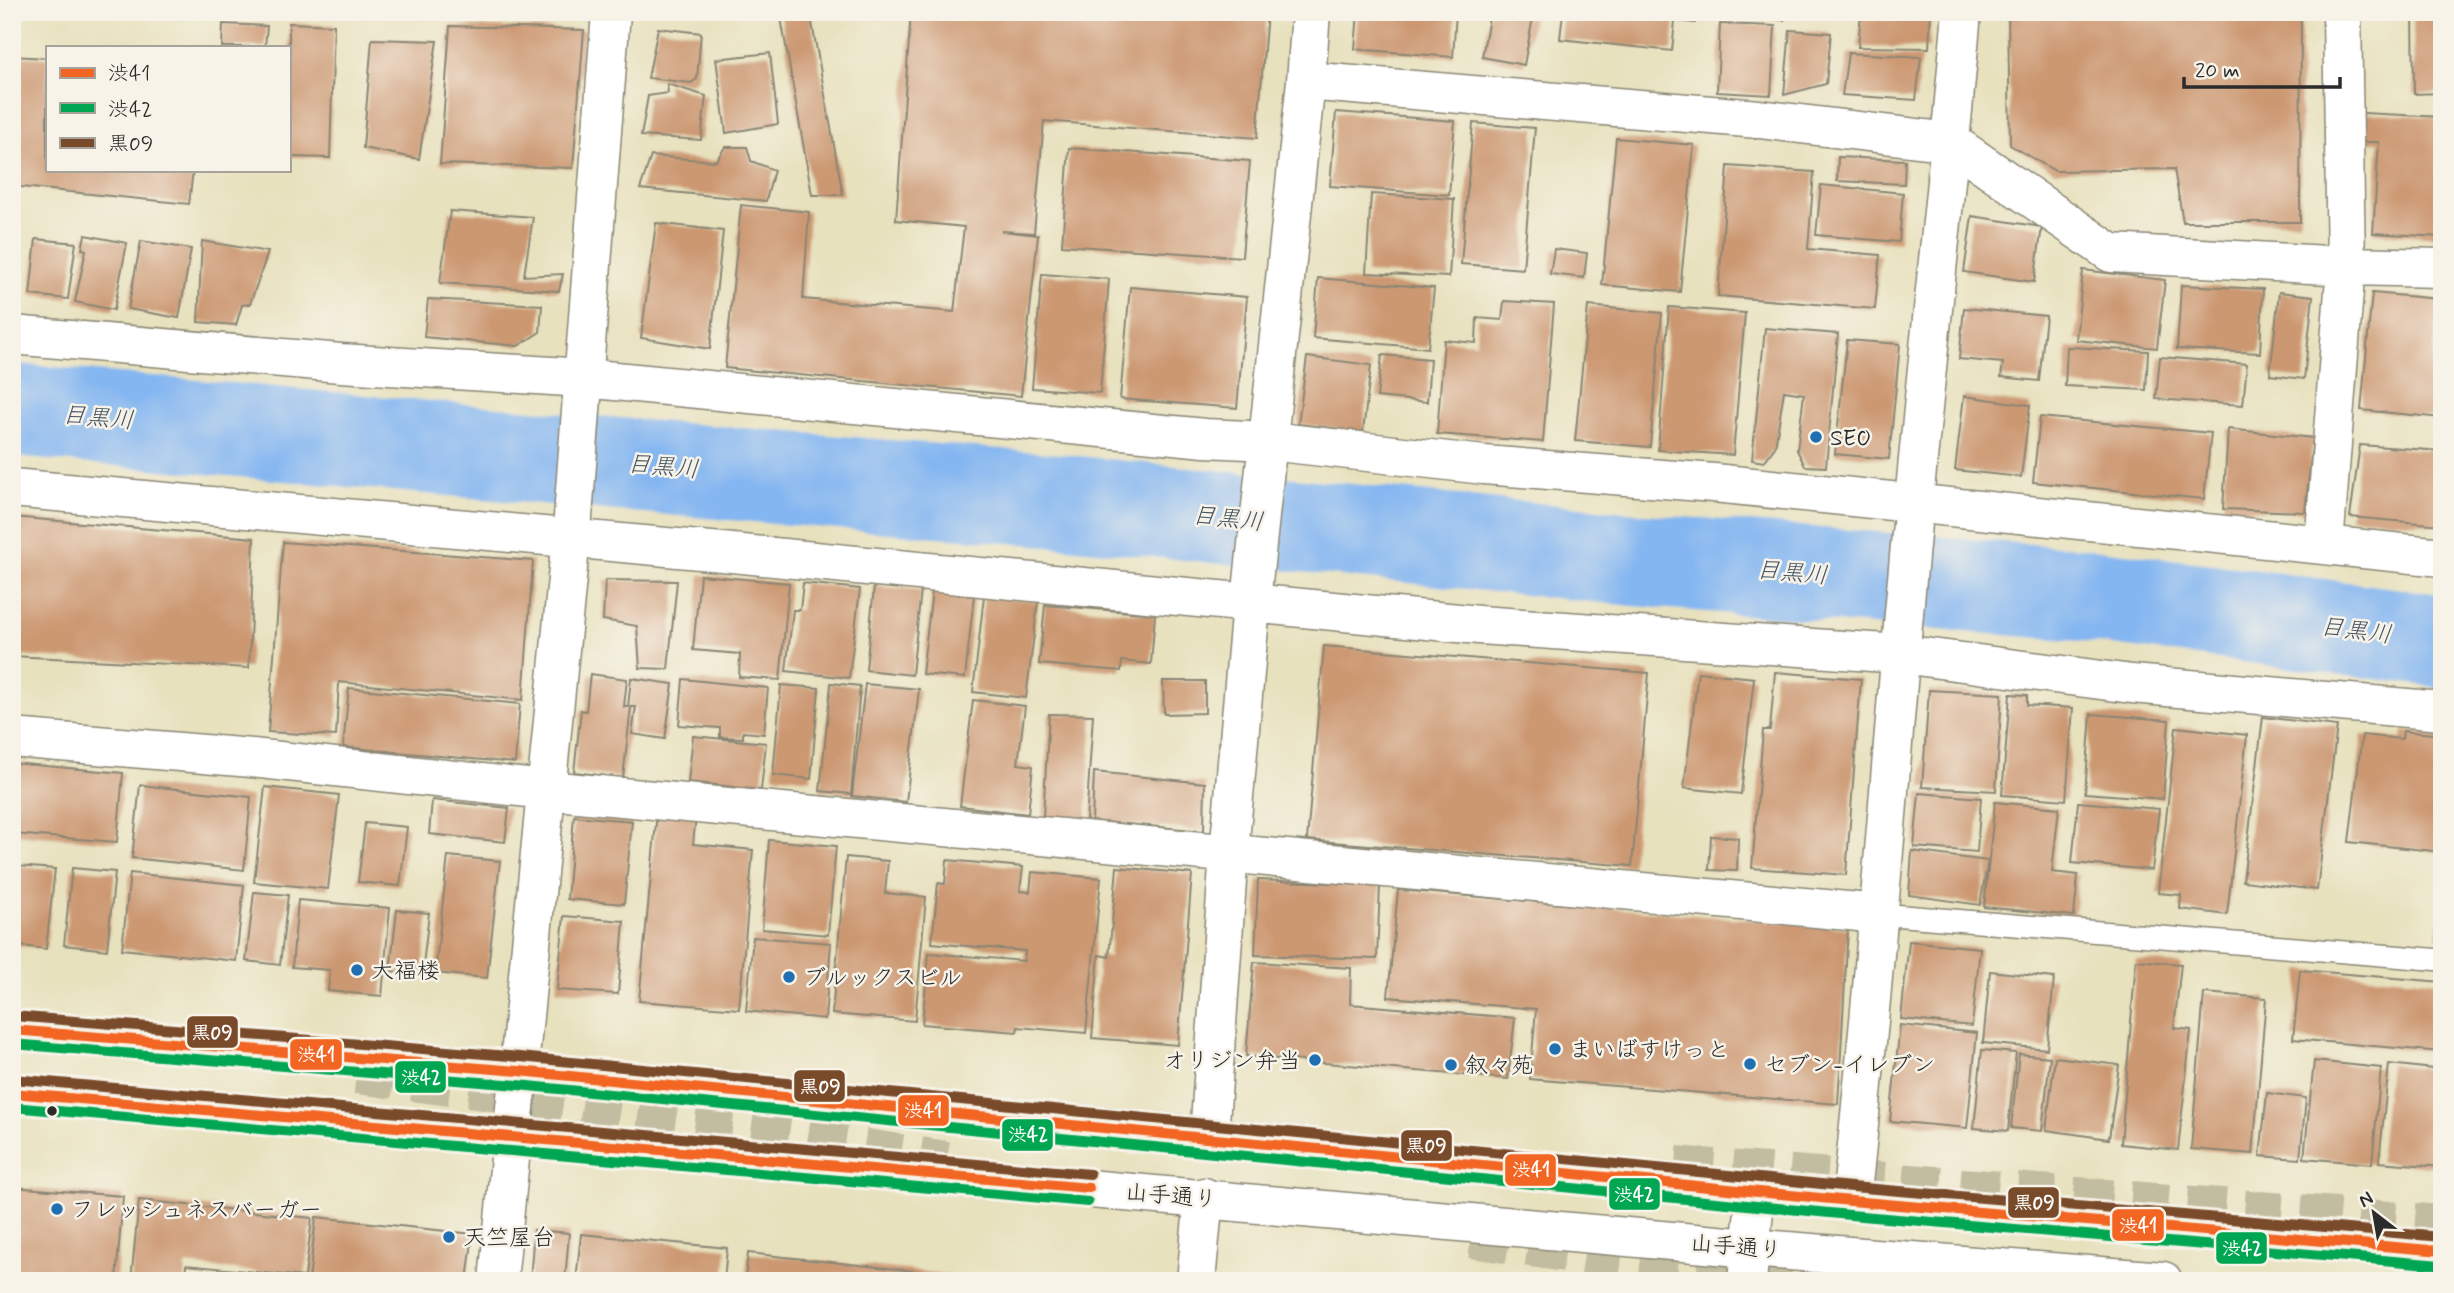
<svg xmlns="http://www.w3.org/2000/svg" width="2454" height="1293" font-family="Mynerve,'Klee One',sans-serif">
<rect width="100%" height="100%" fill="#f7f3e8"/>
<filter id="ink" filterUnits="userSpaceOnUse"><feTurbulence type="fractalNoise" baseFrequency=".0143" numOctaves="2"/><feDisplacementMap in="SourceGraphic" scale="14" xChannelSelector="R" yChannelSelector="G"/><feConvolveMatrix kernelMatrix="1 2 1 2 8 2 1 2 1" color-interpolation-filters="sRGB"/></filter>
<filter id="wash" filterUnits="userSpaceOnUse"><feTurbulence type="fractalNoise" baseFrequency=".00686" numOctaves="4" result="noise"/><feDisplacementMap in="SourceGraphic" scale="28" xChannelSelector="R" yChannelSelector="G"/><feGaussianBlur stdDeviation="1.57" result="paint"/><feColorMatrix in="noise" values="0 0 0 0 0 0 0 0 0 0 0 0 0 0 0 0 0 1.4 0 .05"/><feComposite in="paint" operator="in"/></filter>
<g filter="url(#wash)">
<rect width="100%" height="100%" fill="#e8e1be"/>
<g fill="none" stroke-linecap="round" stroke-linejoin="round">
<path stroke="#84b6f1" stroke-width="93" d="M 12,410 L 613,464 L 1053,500 L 1639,560 L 2087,595 L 2442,641"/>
</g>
<g id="blocks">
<path fill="#cc9872" d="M 780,12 L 810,12 L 843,195 L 812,195 Z
M 911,12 L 1267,12 L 1257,138 L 1044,121 L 1034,233 L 1001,231 L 1038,235 L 1021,396 L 725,368 L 741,205 L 809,212 L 803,299 L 954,312 L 964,227 L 896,220 Z
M 1358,12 L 1456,12 L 1453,57 L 1355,49 Z
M 1490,12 L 1534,12 L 1524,65 L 1482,57 Z
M 1563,12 L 1697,12 L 1695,23 L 1675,21 L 1672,51 L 1560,39 Z
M 1766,12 L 1787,12 L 1784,20 L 1766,18 Z
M 1861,12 L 1931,12 L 1929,48 L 1858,47 Z
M 2008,12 L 2301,12 L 2300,222 L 2183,222 L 2174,169 L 2055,171 L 2010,145 Z
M 2413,12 L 2442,12 L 2442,93 L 2414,94 Z
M 289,23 L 334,25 L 330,158 L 289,157 Z
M 223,24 L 267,26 L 265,47 L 222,47 Z
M 1720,24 L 1775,26 L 1771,95 L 1717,92 Z
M 450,26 L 584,30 L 573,168 L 440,164 Z
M 658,28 L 701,33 L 697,79 L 691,83 L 648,78 Z
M 1790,30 L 1831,33 L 1826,84 L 1784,95 Z
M 372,39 L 437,41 L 419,159 L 363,148 Z
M 770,53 L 778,124 L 726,133 L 716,59 Z
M 1848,53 L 1921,57 L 1916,100 L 1842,95 Z
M 12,56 L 47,58 L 47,170 L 193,170 L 189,204 L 12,186 Z
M 667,84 L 706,96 L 701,140 L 641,136 L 648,96 L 668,93 Z
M 1336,112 L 1455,121 L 1449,195 L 1330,186 Z
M 2363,113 L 2442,117 L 2442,237 L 2373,233 L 2379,142 L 2362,142 Z
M 1473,123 L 1535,128 L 1523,269 L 1461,264 Z
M 1616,138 L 1694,145 L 1680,292 L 1602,285 Z
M 725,147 L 747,147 L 751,161 L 774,170 L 766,201 L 640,189 L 651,156 L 716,161 Z
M 1069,148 L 1250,161 L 1242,257 L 1062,245 Z
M 1838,157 L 1905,160 L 1904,184 L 1837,181 Z
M 1728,166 L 1814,172 L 1808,249 L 1880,255 L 1875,309 L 1718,296 Z
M 1821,185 L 1903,193 L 1899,242 L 1816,235 Z
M 1371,194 L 1454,199 L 1449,277 L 1366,273 Z
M 450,211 L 533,217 L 524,276 L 563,274 L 559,291 L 440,283 Z
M 1972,216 L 2042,227 L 2034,282 L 1964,272 Z
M 656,223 L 723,231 L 710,349 L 641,338 Z
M 85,235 L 127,243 L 114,310 L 75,302 L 86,250 L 82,249 Z
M 36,239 L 76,243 L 68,299 L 30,295 Z
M 141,241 L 191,249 L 179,318 L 128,309 Z
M 202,241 L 268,252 L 250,304 L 242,305 L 236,325 L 198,322 Z
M 1554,249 L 1587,253 L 1584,278 L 1550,274 Z
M 2083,270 L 2165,280 L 2157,348 L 2076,340 Z
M 1042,274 L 1109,279 L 1100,393 L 1032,388 Z
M 1318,278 L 1434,288 L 1428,348 L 1313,338 Z
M 2181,285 L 2263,289 L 2260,353 L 2177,349 Z
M 1130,287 L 1247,297 L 1237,408 L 1120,399 Z
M 2279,292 L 2313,296 L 2304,379 L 2270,375 Z
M 2372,293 L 2439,299 L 2433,366 L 2442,366 L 2442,418 L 2361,410 Z
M 428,299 L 542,305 L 540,332 L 518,346 L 424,337 Z
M 1504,301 L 1554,304 L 1543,442 L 1437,434 L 1444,340 L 1476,343 L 1477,318 L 1502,320 Z
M 1588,306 L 1662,313 L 1650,447 L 1575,441 Z
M 1669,307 L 1745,313 L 1733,455 L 1658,450 Z
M 1964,308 L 2046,316 L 2039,381 L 2001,377 L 2003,363 L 1959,359 Z
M 2440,312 L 2442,312 L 2442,346 L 2437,346 Z
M 1765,328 L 1838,334 L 1826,467 L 1805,466 L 1797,450 L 1804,394 L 1784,391 L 1775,447 L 1764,462 L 1752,460 Z
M 1847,340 L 1900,344 L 1889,459 L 1835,454 Z
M 2067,347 L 2148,351 L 2146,390 L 2065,386 Z
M 1382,355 L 1430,359 L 1427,402 L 1377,397 Z
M 1307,357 L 1371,365 L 1363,432 L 1298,424 Z
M 2160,357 L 2247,364 L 2243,405 L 2156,399 Z
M 1964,396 L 2030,405 L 2021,477 L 1955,470 Z
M 2040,417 L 2211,433 L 2204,499 L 2033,482 Z
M 2228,429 L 2313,438 L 2305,512 L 2223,509 Z
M 2360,445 L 2442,451 L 2442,525 L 2350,517 Z
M 12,517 L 254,538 L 249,668 L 12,656 Z
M 283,542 L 533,561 L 523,700 L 339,682 L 336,736 L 268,732 Z
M 700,575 L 789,583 L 780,680 L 739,677 L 740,654 L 693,650 Z
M 605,580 L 677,581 L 668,669 L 640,668 L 637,626 L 603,620 Z
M 803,583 L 860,589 L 849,678 L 786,671 L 793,610 L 800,610 Z
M 874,586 L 921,590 L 912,675 L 866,670 Z
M 932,591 L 974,596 L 965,678 L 922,674 Z
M 984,596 L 1038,602 L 1026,698 L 973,692 Z
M 1045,605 L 1155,614 L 1151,664 L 1122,661 L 1121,671 L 1039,664 Z
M 1324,646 L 1649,673 L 1632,866 L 1307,840 Z
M 1698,672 L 1754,678 L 1741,794 L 1684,788 Z
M 1775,672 L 1861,679 L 1846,875 L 1752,868 L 1763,730 L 1770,730 Z
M 590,674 L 627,679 L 624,707 L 628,707 L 631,678 L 673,684 L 665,739 L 632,734 L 636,707 L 631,707 L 623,778 L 574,772 L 581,710 L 586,711 Z
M 683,679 L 768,688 L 764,734 L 743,732 L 743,738 L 720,737 L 720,728 L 679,725 Z
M 1163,681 L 1205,681 L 1205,713 L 1164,714 Z
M 831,683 L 860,686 L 851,794 L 820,791 Z
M 865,684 L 919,689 L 906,802 L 852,796 Z
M 781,685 L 819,688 L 811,779 L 773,775 Z
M 349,688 L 520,704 L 515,763 L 343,747 Z
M 1929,690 L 2002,694 L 1996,791 L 1922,787 Z
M 2010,694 L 2027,695 L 2027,705 L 2073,708 L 2066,800 L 2002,795 Z
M 973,700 L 1025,706 L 1018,764 L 1033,766 L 1028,814 L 960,806 Z
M 1049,714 L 1093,715 L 1086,822 L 1043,817 Z
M 2091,714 L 2169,720 L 2163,799 L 2085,793 Z
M 2263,717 L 2337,726 L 2317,890 L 2243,881 Z
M 2176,727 L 2247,735 L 2227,915 L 2180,909 L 2181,895 L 2158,893 Z
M 2403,731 L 2442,735 L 2442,852 L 2349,842 L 2362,735 L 2402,739 Z
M 693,736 L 766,743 L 761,790 L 688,782 Z
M 12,763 L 123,773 L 117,842 L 12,834 Z
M 1094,772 L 1205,783 L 1204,831 L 1092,821 Z
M 140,785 L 251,797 L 244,870 L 132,858 Z
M 265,787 L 339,795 L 328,889 L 254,882 Z
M 1919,793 L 1981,798 L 1977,852 L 1914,847 Z
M 432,800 L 509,808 L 505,842 L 429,834 Z
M 1995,802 L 2059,808 L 2052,872 L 2078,875 L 2074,916 L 1984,907 Z
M 2078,802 L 2159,809 L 2152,870 L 2072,863 Z
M 657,812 L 696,816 L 693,844 L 753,850 L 739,1009 L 639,1001 Z
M 574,816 L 632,821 L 624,904 L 567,899 Z
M 365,823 L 407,827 L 400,886 L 358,882 Z
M 1711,836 L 1738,838 L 1737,871 L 1709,870 Z
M 769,840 L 836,846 L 828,935 L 762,929 Z
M 1912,851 L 1988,861 L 1980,905 L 1909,895 Z
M 448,856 L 500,861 L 487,978 L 435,973 Z
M 846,857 L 888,861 L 885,893 L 926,897 L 915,1021 L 832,1014 Z
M 947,860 L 1023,867 L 1020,891 L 1030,892 L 1032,872 L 1101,878 L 1086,1033 L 1018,1027 L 1017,1032 L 922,1024 L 929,953 L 1024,961 L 1025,951 L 932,943 L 938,883 L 945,884 Z
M 16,866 L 55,869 L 46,949 L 12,945 L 12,904 Z
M 1117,867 L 1192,874 L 1178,1045 L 1092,1038 L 1099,955 L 1109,957 Z
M 72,868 L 115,872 L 107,950 L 64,945 Z
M 130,873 L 244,885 L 236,961 L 122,949 Z
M 1258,880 L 1380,885 L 1377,959 L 1255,955 Z
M 1398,890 L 1848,928 L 1838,1104 L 1530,1079 L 1536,1009 L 1388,997 Z
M 254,892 L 288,895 L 280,965 L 246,961 Z
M 298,900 L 390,908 L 382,996 L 328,991 L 330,970 L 292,967 Z
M 397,910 L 429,913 L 422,974 L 390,971 Z
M 2440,915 L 2442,916 L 2442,938 L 2437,937 Z
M 564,916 L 624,921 L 618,994 L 557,990 Z
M 753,937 L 831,943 L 825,1019 L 746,1011 Z
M 1909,941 L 1980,948 L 1972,1026 L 1901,1019 Z
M 2136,960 L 2181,964 L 2174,1028 L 2191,1030 L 2178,1150 L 2121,1144 Z
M 1254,962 L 1351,968 L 1350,1004 L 1515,1018 L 1508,1079 L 1246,1056 Z
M 2300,970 L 2442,982 L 2442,1052 L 2293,1039 Z
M 1990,971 L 2054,978 L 2047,1049 L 1983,1043 Z
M 2204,993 L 2266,998 L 2253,1154 L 2191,1149 Z
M 1900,1025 L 1977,1033 L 1967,1128 L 1890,1121 Z
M 1982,1050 L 2016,1053 L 2008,1131 L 1974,1128 Z
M 2019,1054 L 2050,1057 L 2042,1131 L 2011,1128 Z
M 2055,1057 L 2119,1065 L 2109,1139 L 2046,1130 Z
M 2314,1061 L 2381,1068 L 2372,1164 L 2304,1158 Z
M 2389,1064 L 2442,1070 L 2442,1167 L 2379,1162 Z
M 2267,1093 L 2306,1098 L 2300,1159 L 2260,1156 Z
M 12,1187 L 123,1196 L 116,1281 L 12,1281 Z
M 139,1200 L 312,1218 L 305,1277 L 186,1265 L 185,1281 L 131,1281 Z
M 316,1217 L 473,1234 L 467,1281 L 309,1281 Z
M 534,1230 L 569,1233 L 565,1281 L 530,1281 Z
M 581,1234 L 727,1248 L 724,1281 L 576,1281 Z
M 748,1253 L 990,1279 L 990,1281 L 745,1281 Z"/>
</g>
</g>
<g filter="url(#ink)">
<use href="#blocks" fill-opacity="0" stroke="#8a8674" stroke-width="2"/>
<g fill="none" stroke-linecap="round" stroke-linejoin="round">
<path stroke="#c2bda1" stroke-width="38" stroke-dasharray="38 19" stroke-linecap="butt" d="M 356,1075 L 499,1093 L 947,1160
M 1676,1165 L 2442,1224
M 1471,1239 L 1606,1259 L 1792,1281"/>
<g stroke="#8a8674" stroke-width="24">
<path id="lane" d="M 1880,914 L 2442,960"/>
</g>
<g stroke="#8a8674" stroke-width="41">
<path id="street" d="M 1306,81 L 1759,119 L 1951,142 L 2111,253 L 2346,266 L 2442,268
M 12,335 L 341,363 L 584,378 L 1205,438 L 1269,441 L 1484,465 L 1714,483 L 2442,557
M 12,488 L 722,552 L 1479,625 L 1901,654 L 2132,684 L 2442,711
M 2324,545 L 2346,266 L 2342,12
M 12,738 L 252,758 L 546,790 L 1880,914
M 1209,1137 L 1229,853 L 1253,582 L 1306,81 L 1311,12
M 1851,1201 C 1877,968 1892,735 1914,502 C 1929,338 1948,176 1962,12
M 498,1281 L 573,517 L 611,12
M 1196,1281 L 1204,1197
M 1747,1281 L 1756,1191"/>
</g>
<g stroke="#8a8674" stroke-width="41">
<path id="primary" d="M 12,1030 L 519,1071 L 1209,1137 L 1851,1201 L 2442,1251
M 12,1093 L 1751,1248 L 2163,1281"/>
</g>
<use href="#lane" stroke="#fff" stroke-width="21"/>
<use href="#street" stroke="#fff" stroke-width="38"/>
<use href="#primary" stroke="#fff" stroke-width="38"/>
<g stroke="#f7f3e8" stroke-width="16">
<path id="bus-1" d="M 12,1030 L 519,1071 L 1851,1201 L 2442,1251
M 12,1093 L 1089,1188"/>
</g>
<g stroke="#f7f3e8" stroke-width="16">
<path id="bus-2" d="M 12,1044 L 518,1085 L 1850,1215 L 2441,1265
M 12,1107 L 1088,1202"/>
</g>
<g stroke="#f7f3e8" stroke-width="16">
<path id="bus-3" d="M 13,1016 L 520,1057 L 1852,1187 L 2442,1237
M 13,1079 L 1090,1174"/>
</g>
<use href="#bus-1" stroke="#f26522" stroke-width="10"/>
<use href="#bus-2" stroke="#00a651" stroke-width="10"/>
<use href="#bus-3" stroke="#7a4b2a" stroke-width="10"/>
</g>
</g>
<g fill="#1f6fb2" stroke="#f7f3e8" stroke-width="2.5">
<circle cx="1816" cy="437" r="7"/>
<circle cx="357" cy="970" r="7"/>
<circle cx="789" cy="977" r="7"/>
<circle cx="1555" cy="1049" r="7"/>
<circle cx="1315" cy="1060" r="7"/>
<circle cx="1750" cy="1064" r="7"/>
<circle cx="1451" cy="1065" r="7"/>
<circle cx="57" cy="1209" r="7"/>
<circle cx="449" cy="1237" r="7"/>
</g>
<circle fill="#2b2b2b" stroke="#f7f3e8" stroke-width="2.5" cx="52" cy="1111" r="6"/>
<g text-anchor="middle" stroke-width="5" stroke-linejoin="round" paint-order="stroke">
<g font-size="23" fill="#2b2b2b" stroke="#f7f3e8" text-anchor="start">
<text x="1830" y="445">SEO</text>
<text x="371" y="978">大福楼</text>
<text x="803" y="985">ブルックスビル</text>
<text x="1569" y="1057">まいばすけっと</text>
<text x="1301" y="1068" text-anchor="end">オリジン弁当</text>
<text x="1764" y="1072">セブン-イレブン</text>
<text x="1465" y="1073">叙々苑</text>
<text x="71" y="1217">フレッシュネスバーガー</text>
<text x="463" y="1245">天竺屋台</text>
</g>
<g font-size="23" fill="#2b2b2b" stroke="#f7f3e8">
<text transform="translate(1171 1195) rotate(5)" y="8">山手通り</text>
<text transform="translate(1736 1246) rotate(5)" y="8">山手通り</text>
</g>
<g font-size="24" font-style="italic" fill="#465566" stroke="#f7f3e8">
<text transform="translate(98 417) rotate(5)" y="8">目黒川</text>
<text transform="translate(663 466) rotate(5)" y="8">目黒川</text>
<text transform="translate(1228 518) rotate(6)" y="8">目黒川</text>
<text transform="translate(1792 572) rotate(5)" y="8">目黒川</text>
<text transform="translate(2356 630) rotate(7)" y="8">目黒川</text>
</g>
</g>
<g stroke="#f7f3e8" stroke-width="2.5">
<rect x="186" y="1015" width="53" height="34" rx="7" fill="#7a4b2a"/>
<rect x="289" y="1038" width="54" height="33" rx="7" fill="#f26522"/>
<rect x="394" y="1060" width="53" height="34" rx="7" fill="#00a651"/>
<rect x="793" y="1069" width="53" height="34" rx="7" fill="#7a4b2a"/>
<rect x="897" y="1094" width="53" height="33" rx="7" fill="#f26522"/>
<rect x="1001" y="1118" width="53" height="34" rx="7" fill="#00a651"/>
<rect x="1400" y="1129" width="53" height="33" rx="7" fill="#7a4b2a"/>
<rect x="1504" y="1153" width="53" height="34" rx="7" fill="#f26522"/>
<rect x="1608" y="1177" width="53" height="34" rx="7" fill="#00a651"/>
<rect x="2007" y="1186" width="53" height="33" rx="7" fill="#7a4b2a"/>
<rect x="2111" y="1208" width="54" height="34" rx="7" fill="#f26522"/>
<rect x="2215" y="1231" width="53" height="34" rx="7" fill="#00a651"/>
</g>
<g font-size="19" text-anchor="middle" font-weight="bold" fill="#fff">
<text x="212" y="1039">黒09</text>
<text x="316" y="1061">渋41</text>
<text x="421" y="1084">渋42</text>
<text x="820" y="1093">黒09</text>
<text x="923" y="1117">渋41</text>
<text x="1028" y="1141">渋42</text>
<text x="1426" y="1152">黒09</text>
<text x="1531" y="1176">渋41</text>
<text x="1634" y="1201">渋42</text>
<text x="2034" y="1209">黒09</text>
<text x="2138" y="1232">渋41</text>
<text x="2242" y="1255">渋42</text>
</g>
<rect width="2454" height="1293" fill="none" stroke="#f7f3e8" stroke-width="42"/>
<rect x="46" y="46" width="245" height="126" fill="#f7f3e8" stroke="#a5a39c" stroke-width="2"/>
<rect x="60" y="68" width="35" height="10" fill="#f26522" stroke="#a5a39c" stroke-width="2"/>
<text x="108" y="80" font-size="21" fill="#2b2b2b">渋41</text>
<rect x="60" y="103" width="35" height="10" fill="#00a651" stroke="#a5a39c" stroke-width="2"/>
<text x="108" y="116" font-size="21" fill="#2b2b2b">渋42</text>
<rect x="60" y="138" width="35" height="10" fill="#7a4b2a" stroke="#a5a39c" stroke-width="2"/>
<text x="108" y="150" font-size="21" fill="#2b2b2b">黒09</text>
<g transform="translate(2374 1213) rotate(329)" stroke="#f7f3e8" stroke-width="5" paint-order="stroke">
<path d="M0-5L12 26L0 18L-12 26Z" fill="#2b2b2b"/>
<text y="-10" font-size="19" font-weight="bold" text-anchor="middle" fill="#2b2b2b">N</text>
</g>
<path d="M2184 77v10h156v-10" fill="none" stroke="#2b2b2b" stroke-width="3.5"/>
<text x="2195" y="77" font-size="21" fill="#2b2b2b" stroke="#f7f3e8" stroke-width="5" paint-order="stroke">20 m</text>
</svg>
